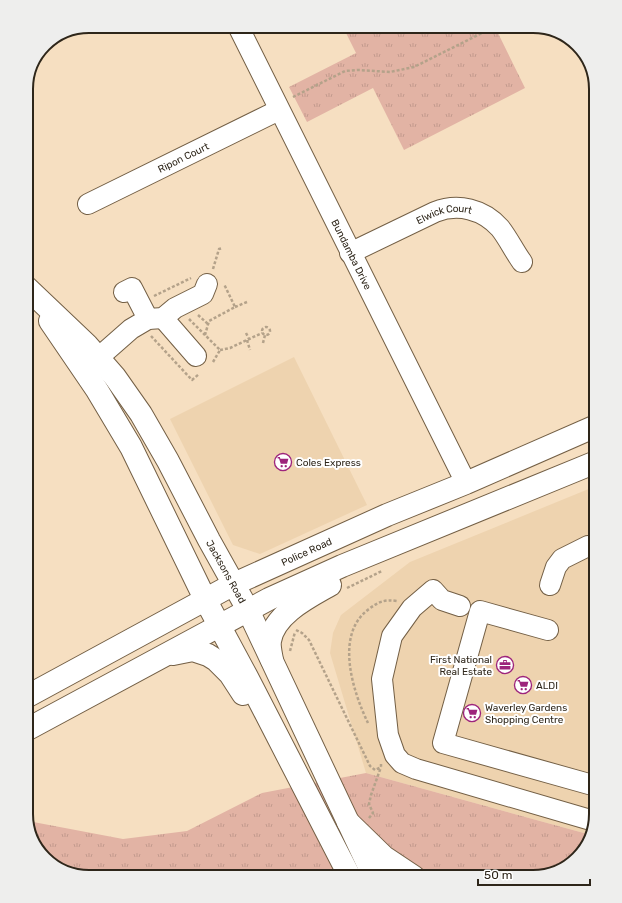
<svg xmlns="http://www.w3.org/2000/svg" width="622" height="903" font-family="Rubik,sans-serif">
<defs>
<pattern id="grass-tufts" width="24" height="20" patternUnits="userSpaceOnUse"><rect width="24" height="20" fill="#e2b3a4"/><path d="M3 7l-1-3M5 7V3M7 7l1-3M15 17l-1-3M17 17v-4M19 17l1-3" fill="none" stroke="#c29a8d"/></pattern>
</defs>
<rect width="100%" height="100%" fill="#f6dfc1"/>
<path fill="#eed3af" d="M 294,357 L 367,505 L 260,554 L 233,545 L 170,419 Z
M 596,486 L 596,815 L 591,835 L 366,773 L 330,653 L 333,633 L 341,615 L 410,562 Z"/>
<path fill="url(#grass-tufts)" d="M 345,26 L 505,26 L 497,31 L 525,88 L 404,150 L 373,88 L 307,122 L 289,87 L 356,53 L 343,27 Z
M 366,773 L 591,835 L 587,846 L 564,869 L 534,877 L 85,877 L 54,867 L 34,845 L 28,821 L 123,839 L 187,831 L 262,793 Z"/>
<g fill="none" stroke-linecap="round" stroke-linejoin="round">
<g stroke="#735f45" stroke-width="22">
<g id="minor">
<path id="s1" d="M 238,26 L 466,483"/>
<path id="s2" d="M 88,204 L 279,110"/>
<path id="s3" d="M 350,253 L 435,212 C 458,203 483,209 500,228 C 508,238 514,251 522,262"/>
<path d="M 124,292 L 132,288 L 148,319"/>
<path d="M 163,318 L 196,356"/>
<path d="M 98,358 L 131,329 L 148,319 L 163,318 L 175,308 L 203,294 L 207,284"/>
<path d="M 550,585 L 556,567 L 562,559 L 588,546"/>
<path d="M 460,606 L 442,600 L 433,590 L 412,608 L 392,636 L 382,679 L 388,735 L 395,755 L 402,763 L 416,769 L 594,821"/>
<path d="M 548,630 L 480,611 L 443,743 L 596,786"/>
</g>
</g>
<g stroke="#735f45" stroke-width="24">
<g id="major">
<path id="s4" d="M 26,287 L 87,345 L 115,377 L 141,414 L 168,461 L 209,540 L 248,610 L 374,877"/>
<path d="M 50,321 L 97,390 L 131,447 L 205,599 L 247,677 L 350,877"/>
<path d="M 173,654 L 193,650 L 208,655 L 216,660 L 230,674 L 243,694"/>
<path d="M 272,660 C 271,654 269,646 270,641 C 274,614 309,597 330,585"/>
<path id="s5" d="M 26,697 L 234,584 L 387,515 L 466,483 L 596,426"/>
<path d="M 26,730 L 269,599 L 342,566 L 596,462"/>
</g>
</g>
<g stroke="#735f45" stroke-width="24">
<path id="highway" d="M 348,822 L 384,857 L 414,877"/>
</g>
<path stroke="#b4a28a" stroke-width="2.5" stroke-dasharray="3 2" stroke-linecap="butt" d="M 293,97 L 345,71 L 358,70 L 390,72 L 414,67 L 496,26
M 213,269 L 219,249 L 223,248
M 154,296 L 191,278
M 235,307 L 247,302
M 198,315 L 208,324
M 189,319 L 205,335
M262 331a4 4 0 1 1 8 0a4 4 0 1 1-8 0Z
M 246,333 L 249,339
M 151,336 L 192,380 L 199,374
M 247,340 L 250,350
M 263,343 L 265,335
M 220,350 L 230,348 L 262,333
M 213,362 L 220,350 L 205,335 L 209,321 L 235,307 L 224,284
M 347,588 L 382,571
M 296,630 L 302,633 L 309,640 L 370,766 L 375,770 L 381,767 L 381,764
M 290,651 L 295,632
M 368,723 C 353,692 334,634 369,609 C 378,602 385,599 397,601
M 369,818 L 373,813 L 369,804 L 371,795 L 381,767"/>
<use href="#minor" stroke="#fff" stroke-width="20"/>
<use href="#major" stroke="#fff" stroke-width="22"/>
<use href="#highway" stroke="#fff" stroke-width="22"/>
</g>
<defs>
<g id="supermarket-ring" transform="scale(0.9)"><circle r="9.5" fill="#fff" stroke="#9d247c" stroke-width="1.5"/><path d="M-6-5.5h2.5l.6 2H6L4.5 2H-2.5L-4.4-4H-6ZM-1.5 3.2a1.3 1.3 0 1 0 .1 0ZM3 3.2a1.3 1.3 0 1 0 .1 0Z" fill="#9d247c"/></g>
<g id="office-ring" transform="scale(0.9)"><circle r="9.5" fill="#fff" stroke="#9d247c" stroke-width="1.5"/><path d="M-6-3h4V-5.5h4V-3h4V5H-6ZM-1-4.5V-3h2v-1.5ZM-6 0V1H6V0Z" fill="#9d247c"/></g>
</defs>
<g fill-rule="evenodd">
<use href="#supermarket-ring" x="283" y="462"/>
<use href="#office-ring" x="505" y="665"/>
<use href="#supermarket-ring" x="523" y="685"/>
<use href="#supermarket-ring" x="472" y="713"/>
</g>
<g text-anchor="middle" stroke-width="4" stroke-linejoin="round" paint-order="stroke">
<g font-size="10" fill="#2e261a" stroke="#fff">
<text dy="4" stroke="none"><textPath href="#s2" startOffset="106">Ripon Court</textPath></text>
<text dy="4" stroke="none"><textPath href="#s3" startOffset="103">Elwick Court</textPath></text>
<text dy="4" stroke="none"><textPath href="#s1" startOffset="255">Bundamba Drive</textPath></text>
<text dy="4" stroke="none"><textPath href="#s5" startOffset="316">Police Road</textPath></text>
<text dy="4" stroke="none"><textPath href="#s4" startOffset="351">Jacksons Road</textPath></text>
</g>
<g font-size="10" fill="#2e261a" stroke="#fff" text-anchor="start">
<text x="296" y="466">Coles Express</text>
<text x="492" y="663" text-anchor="end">First National<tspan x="492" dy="12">Real Estate</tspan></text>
<text x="536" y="689">ALDI</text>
<text x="485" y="711">Waverley Gardens<tspan x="485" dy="12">Shopping Centre</tspan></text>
</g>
</g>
<path d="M0 0H622V903H0ZM89 33H533A56 56 0 0 1 589 89V814A56 56 0 0 1 533 870H89A56 56 0 0 1 33 814V89A56 56 0 0 1 89 33Z" fill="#eeeeed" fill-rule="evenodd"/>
<path fill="none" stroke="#2e261a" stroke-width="2" d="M89 33H533A56 56 0 0 1 589 89V814A56 56 0 0 1 533 870H89A56 56 0 0 1 33 814V89A56 56 0 0 1 89 33Z"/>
<path d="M478 879v6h112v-6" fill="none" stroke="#2e261a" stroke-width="2"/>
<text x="484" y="879" font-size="12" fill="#2e261a" stroke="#ffffff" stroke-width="3" paint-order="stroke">50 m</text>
</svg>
